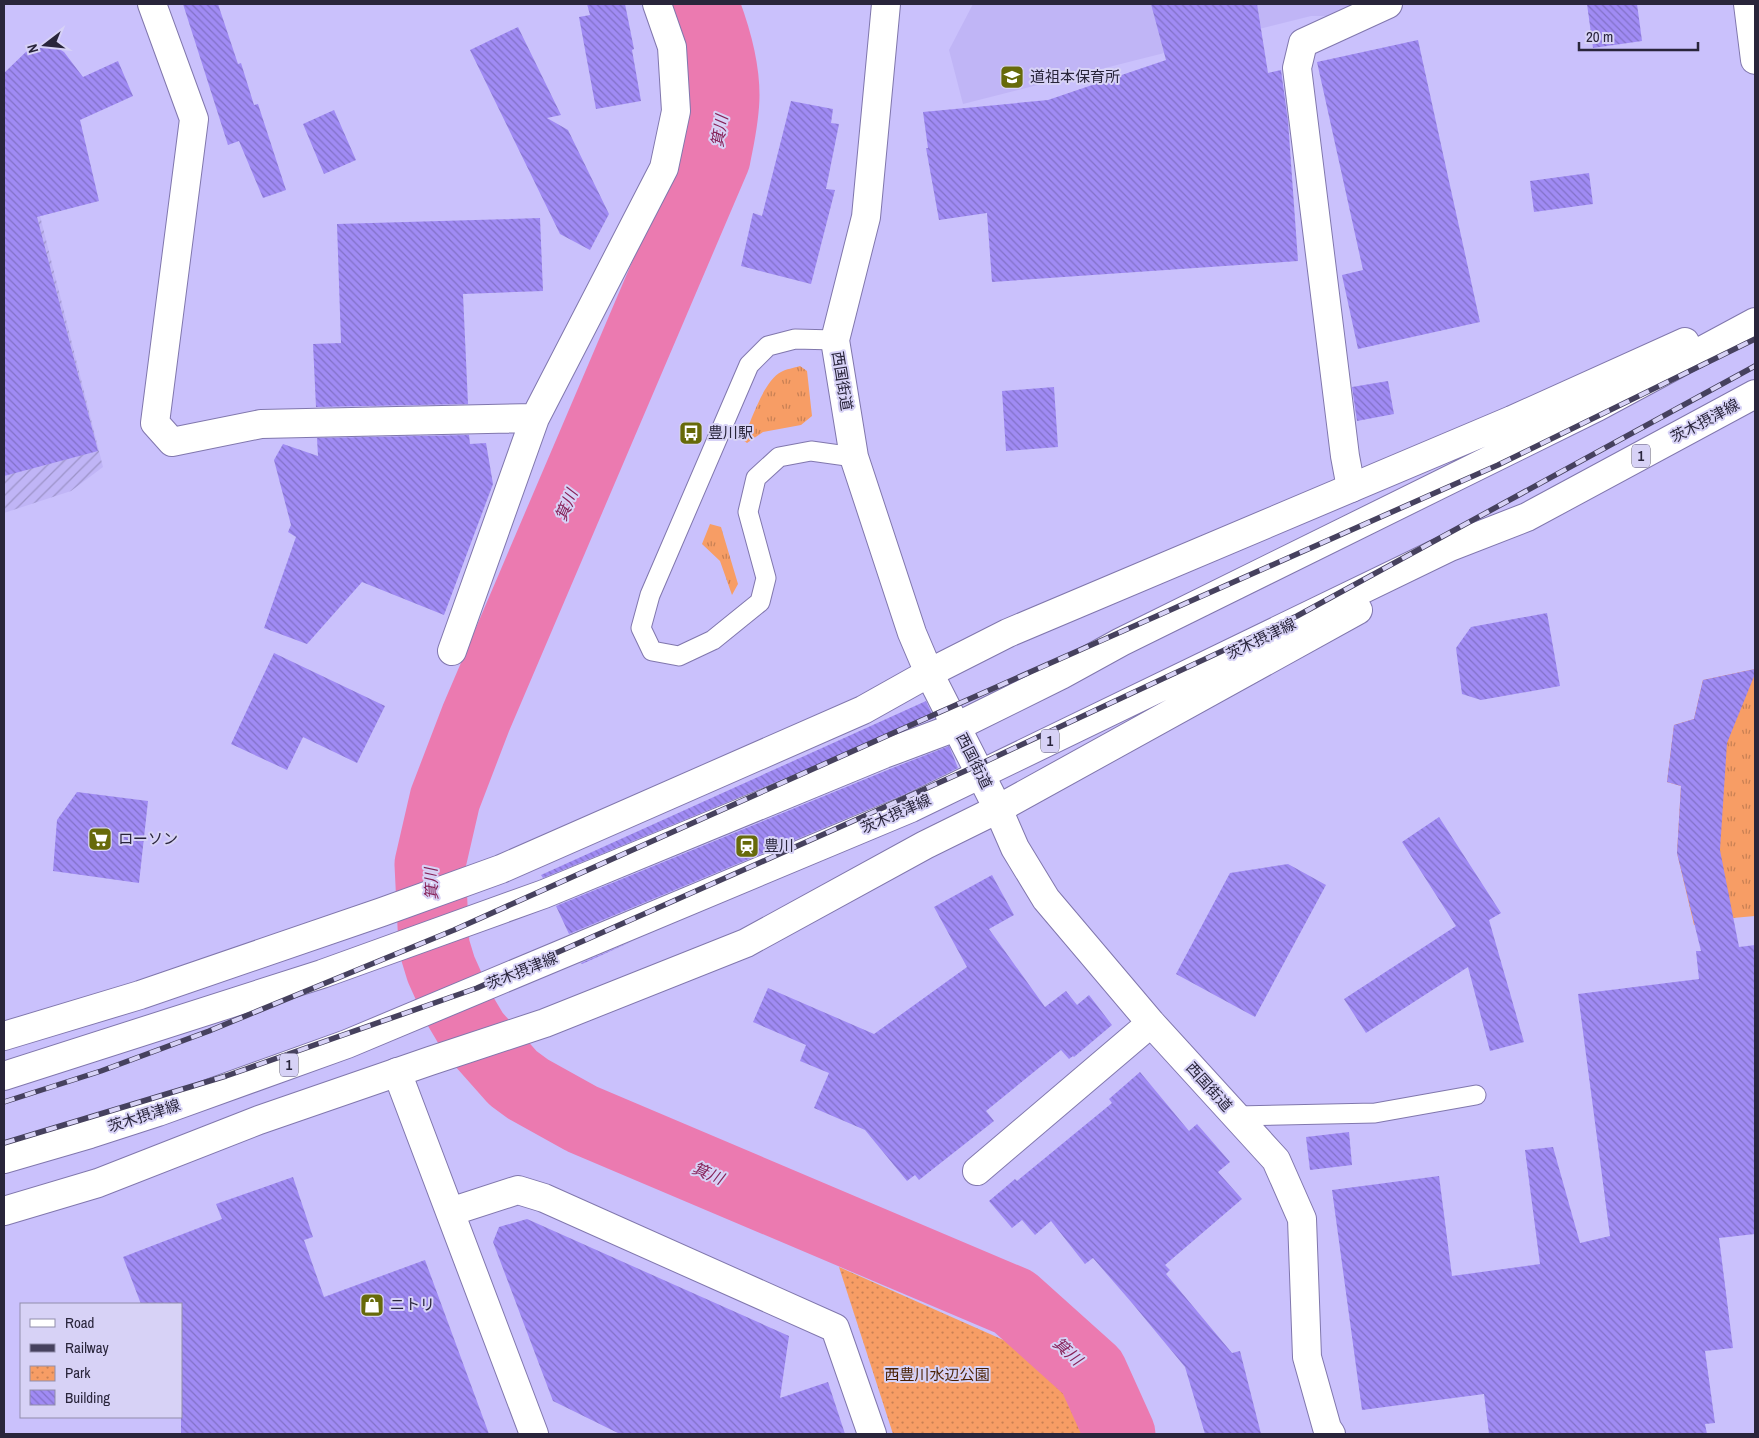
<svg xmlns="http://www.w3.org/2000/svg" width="1759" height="1438" font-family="'Archivo Narrow','Noto Sans JP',sans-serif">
<defs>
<pattern id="industrial-furrows" width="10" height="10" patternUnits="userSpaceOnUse" patternTransform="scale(1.25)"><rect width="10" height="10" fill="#c0b5f6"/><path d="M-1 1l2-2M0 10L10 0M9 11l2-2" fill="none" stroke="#9c93c8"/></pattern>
<pattern id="grass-tufts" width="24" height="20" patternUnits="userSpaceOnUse" patternTransform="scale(1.25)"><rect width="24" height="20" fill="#f79d65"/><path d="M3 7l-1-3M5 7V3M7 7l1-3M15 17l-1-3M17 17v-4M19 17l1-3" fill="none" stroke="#c88054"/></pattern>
<pattern id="park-dots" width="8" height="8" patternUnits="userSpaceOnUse" patternTransform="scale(1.25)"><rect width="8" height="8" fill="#f79d65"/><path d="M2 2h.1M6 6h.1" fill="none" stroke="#c88054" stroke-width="1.8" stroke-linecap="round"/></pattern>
<pattern id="building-back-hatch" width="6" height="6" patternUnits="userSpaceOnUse" patternTransform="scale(1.25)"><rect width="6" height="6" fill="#a08bf4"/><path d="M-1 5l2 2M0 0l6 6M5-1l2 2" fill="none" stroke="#8271c7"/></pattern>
</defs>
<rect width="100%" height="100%" fill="#cac1fc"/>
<path fill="#c0b5f6" d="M 973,4 L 1360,4 L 1335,16 L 1311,16 L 963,104 L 949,50 Z"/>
<path fill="url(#industrial-furrows)" d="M 31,180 L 103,467 L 71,491 L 4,513 L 4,188 Z"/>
<path fill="url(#grass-tufts)" d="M 800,366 L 807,371 L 812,416 L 801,425 L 763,432 L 747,443 L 743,440 C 750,423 764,380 781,372 C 786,369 794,368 800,366 Z
M 710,524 L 721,527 L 738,584 L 732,595 L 720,561 L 702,544 Z
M 1755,669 L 1755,916 L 1733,918 L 1694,925 L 1677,853 L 1681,786 L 1667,782 L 1674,725 L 1694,719 L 1703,680 Z"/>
<path fill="url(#park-dots)" d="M 839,1267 L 1017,1346 L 1056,1378 L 1085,1426 L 1087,1434 L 893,1434 Z"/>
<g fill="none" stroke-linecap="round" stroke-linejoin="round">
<path stroke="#eb7ab0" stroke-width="71" d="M 703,4 C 714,32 724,65 724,95 C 724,117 719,137 715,158 L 476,718 L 445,799 L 430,864 L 434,946 L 441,969 L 458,1007 L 474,1034 L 513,1078 L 528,1089 L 582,1119 L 1014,1302 L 1092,1372 L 1120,1434"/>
</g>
<path fill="url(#building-back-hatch)" d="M 183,4 L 218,4 L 238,64 L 241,63 L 254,105 L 258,104 L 286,190 L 263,198 L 239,141 L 228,145 Z
M 587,4 L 625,4 L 634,49 L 632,50 L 641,101 L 596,109 L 579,17 L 590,15 Z
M 1151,4 L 1257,4 L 1268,73 L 1281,70 L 1288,121 L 1298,261 L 992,282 L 987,213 L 939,220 L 926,148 L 928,148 L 923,112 L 1048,100 L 1166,60 Z
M 1587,4 L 1637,4 L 1642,41 L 1593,48 Z
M 518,27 L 561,115 L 547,118 L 568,130 L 609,214 L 590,250 L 560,234 L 470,50 Z
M 1418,40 L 1480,322 L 1358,349 L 1342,275 L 1363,270 L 1317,62 Z
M 47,45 L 56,47 L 64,52 L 83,77 L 118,61 L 133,96 L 80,120 L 99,201 L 37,217 L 98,451 L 4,476 L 4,73 L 29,49 L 38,46 Z
M 791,101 L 833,109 L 831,123 L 839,124 L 826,189 L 835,190 L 811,284 L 741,266 L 753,213 L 762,216 Z
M 334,110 L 356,160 L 324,174 L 303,124 Z
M 1589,173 L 1593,204 L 1534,212 L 1530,181 Z
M 540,218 L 543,291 L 463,294 L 468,404 L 316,407 L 313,344 L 341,343 L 337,224 Z
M 1388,381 L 1394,414 L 1357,421 L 1352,387 Z
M 1054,387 L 1058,447 L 1006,451 L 1002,391 Z
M 469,435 L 470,444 L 486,443 L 493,484 L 444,615 L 362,582 L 307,644 L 264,628 L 296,537 L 288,532 L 291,525 L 274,460 L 283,444 L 318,456 L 317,438 Z
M 1547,613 L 1560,686 L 1481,700 L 1462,694 L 1456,648 L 1471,627 Z
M 274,653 L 385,706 L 357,763 L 303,737 L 287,770 L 231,744 Z
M 1755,669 L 1755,674 L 1727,743 L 1720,850 L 1739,947 L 1755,945 L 1755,1234 L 1719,1238 L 1733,1348 L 1705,1351 L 1715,1423 L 1705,1424 L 1707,1434 L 1489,1434 L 1484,1394 L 1362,1410 L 1332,1190 L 1439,1176 L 1452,1276 L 1540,1264 L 1525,1150 L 1553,1147 L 1580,1243 L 1610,1236 L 1578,994 L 1699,979 L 1696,951 L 1701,951 L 1677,853 L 1681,786 L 1667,782 L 1674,725 L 1694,719 L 1703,680 Z
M 926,701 L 934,718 L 878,740 L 543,878 L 541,875 Z
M 949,746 L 958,768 L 905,794 L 569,934 L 556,906 L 890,769 Z
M 77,792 L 148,801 L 139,883 L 53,871 L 57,820 Z
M 1439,817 L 1501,913 L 1489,920 L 1524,1042 L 1490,1051 L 1468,967 L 1366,1033 L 1344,999 L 1456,926 L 1402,842 Z
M 1288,864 L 1326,885 L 1255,1017 L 1176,974 L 1230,873 Z
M 992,875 L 1014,915 L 989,929 L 1045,1007 L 1066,991 L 1077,1005 L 1089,995 L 1112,1025 L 1074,1057 L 1073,1056 L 1069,1059 L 1061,1050 L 986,1111 L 994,1121 L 919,1180 L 915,1175 L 907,1181 L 865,1130 L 814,1108 L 829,1073 L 800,1061 L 806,1045 L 753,1022 L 768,988 L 874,1034 L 967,967 L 934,907 Z
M 635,940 L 582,964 L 581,963 Z
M 1140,1072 L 1189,1131 L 1197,1124 L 1230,1162 L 1218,1172 L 1242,1199 L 1165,1265 L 1170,1270 L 1166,1274 L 1232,1353 L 1240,1351 L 1261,1434 L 1205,1434 L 1185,1367 L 1132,1303 L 1093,1258 L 1085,1264 L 1051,1221 L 1035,1235 L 1022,1220 L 1012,1228 L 989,1201 L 1015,1179 L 1017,1181 L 1112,1103 L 1109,1099 Z
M 1349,1132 L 1352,1165 L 1310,1170 L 1306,1137 Z
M 293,1177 L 313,1237 L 304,1240 L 324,1297 L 425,1260 L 489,1434 L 181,1434 L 181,1304 L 141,1304 L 123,1257 L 222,1219 L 216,1204 Z
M 527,1219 L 789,1336 L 780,1398 L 828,1382 L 845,1434 L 620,1434 L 553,1401 L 493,1242 L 499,1227 Z"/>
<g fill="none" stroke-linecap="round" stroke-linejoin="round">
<g stroke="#8077ad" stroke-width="21">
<path id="lane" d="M 835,340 L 795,339 L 768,346 L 749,365 L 650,595 L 641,628 L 652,651 L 679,656 L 713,640 L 760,602 L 766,578 L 748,512 L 756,478 L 779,457 L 811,451 L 854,457
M 1236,1116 L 1375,1113 L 1476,1095"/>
</g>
<g stroke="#8077ad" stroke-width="30">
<path id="street" d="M 152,4 L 194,119 L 155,423 L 172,442 L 261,424 L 535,418
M 886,4 L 866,217 L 835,340 L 854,457 L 912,633 L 929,673 L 998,809 L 1015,848 L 1046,899 L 1151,1023 L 1276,1160 L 1302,1219 L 1307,1357 L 1327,1428 L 1331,1434
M 1748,4 L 1755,60
M 1351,488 L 1345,456 L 1297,68 L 1303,43 L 1388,4
M 452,651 L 535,418 L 664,168 L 676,111 L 672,47 L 657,4
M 397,1072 L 534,1434
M 977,1171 L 1151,1023
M 450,1212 L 518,1190 L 544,1198 L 835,1328 L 872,1434"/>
</g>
<g stroke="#8077ad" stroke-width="30">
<path id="primary" d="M 4,1036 L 140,995 L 382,912 L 501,869 L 863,710 L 929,673 L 1008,633 L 1512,420 L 1685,342
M 4,1076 L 322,974 L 544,894 L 884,754 L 956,727 L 1061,675 L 1121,642 L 1597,407 L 1755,322
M 4,1159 L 90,1134 L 158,1112 L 347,1044 L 911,808 L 1450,547 L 1527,517 L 1755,394
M 4,1211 L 98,1183 L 259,1120 L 430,1061 L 545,1023 L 746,943 L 925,845 L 998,809 L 1358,610"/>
</g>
<use href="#lane" stroke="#fff" stroke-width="19"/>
<use href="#street" stroke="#fff" stroke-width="28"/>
<use href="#primary" stroke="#fff" stroke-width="28"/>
<g stroke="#46415e" stroke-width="5.5">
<path id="rail" d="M 4,1102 L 101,1071 L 209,1031 L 454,930 L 940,712 L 1498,465 L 1755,339
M 4,1143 L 226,1076 L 477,988 L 759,863 L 965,771 L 1297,616 L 1755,366"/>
</g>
<use href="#rail" stroke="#d7d2f6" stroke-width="4" stroke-dasharray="11" stroke-linecap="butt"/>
</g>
<defs>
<g id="school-square" transform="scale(1.25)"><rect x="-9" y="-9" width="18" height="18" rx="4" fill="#676a0a" stroke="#d7d2f6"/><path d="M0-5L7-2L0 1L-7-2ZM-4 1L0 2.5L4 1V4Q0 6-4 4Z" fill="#fff"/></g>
<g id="bus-square" transform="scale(1.25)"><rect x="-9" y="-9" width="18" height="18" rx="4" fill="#676a0a" stroke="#d7d2f6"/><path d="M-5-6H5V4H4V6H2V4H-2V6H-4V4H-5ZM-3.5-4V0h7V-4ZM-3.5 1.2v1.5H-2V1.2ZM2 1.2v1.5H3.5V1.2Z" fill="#fff"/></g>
<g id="supermarket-square" transform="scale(1.25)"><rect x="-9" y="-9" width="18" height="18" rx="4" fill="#676a0a" stroke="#d7d2f6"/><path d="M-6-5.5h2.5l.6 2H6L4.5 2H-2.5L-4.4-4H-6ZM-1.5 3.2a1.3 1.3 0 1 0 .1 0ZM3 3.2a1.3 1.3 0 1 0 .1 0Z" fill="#fff"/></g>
<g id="station-square" transform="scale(1.25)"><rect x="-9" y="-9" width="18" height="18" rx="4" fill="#676a0a" stroke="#d7d2f6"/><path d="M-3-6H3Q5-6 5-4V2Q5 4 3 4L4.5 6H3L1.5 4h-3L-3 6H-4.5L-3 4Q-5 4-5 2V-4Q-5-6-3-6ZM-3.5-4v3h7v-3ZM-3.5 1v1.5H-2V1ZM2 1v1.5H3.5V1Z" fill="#fff"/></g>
<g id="shop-square" transform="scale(1.25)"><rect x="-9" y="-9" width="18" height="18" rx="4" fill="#676a0a" stroke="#d7d2f6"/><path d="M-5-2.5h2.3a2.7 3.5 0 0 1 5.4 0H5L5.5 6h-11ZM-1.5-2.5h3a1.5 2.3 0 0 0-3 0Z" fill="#fff"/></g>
</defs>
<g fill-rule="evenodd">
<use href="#school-square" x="1012" y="77"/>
<use href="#bus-square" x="691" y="433"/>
<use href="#supermarket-square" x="100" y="839"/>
<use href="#station-square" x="747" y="846"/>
<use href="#shop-square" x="372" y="1305"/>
</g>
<g text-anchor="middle" stroke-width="4" stroke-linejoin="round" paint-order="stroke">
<g fill="#d7d2f6" stroke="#5d5973" stroke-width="1">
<rect x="1632" y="444.5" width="18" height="23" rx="4"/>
<rect x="1041" y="729.5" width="18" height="23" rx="4"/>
<rect x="280" y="1053.5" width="18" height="23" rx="4"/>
</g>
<g font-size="14" font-weight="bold" fill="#29253b">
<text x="1641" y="461">1</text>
<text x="1050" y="746">1</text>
<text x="289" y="1070">1</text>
</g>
<g font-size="15" fill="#29253b" stroke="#d7d2f6" text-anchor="start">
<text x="1030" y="82">道祖本保育所</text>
<text x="708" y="438">豊川駅</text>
<text x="118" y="844">ローソン</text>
<text x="764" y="851">豊川</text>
<text x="390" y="1310">ニトリ</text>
</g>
<g font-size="15" fill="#29253b" stroke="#d7d2f6">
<text transform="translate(842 381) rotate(81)" y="5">西国街道</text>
<text transform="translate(1705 421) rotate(-28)" y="5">茨木摂津線</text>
<text transform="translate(1261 639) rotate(-26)" y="5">茨木摂津線</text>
<text transform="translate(974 761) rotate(63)" y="5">西国街道</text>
<text transform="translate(896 814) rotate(-24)" y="5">茨木摂津線</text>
<text transform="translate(522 971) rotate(-22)" y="5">茨木摂津線</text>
<text transform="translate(1209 1087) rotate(48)" y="5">西国街道</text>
<text transform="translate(144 1116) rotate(-18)" y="5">茨木摂津線</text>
</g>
<g font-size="15" fill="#471f02" stroke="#d7d2f6">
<text x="937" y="1380">西豊川水辺公園</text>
</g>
<g font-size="16" font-style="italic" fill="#872259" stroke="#d7d2f6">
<text transform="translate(719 131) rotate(-81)" y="6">箕川</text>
<text transform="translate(566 505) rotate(-67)" y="6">箕川</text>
<text transform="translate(431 884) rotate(-92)" y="6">箕川</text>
<text transform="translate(708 1173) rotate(23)" y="6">箕川</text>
<text transform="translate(1068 1351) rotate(42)" y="6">箕川</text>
</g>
</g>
<rect width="1759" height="1438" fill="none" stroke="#29253b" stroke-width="10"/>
<rect x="20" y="1303" width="162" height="115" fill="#d7d2f6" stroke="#918dab"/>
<rect x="30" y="1319" width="25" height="8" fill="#ffffff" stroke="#918dab"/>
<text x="65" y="1328" font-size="15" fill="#29253b">Road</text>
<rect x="30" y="1344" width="25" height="8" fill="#46415e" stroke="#918dab"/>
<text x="65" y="1353" font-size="15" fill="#29253b">Railway</text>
<rect x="30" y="1366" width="25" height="15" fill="url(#park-dots)" stroke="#918dab"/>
<text x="65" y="1378" font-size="15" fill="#29253b">Park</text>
<rect x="30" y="1390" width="25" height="15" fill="url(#building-back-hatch)" stroke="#918dab"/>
<text x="65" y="1403" font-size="15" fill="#29253b">Building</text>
<g transform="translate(45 45) rotate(254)" stroke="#d7d2f6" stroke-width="4" paint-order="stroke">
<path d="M0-4L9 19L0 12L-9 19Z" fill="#29253b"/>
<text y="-8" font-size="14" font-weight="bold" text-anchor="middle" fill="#29253b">N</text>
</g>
<path d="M1579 42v8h119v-8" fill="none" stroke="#29253b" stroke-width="2.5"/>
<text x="1586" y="42" font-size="15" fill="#29253b" stroke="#d7d2f6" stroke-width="4" paint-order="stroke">20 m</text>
</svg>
